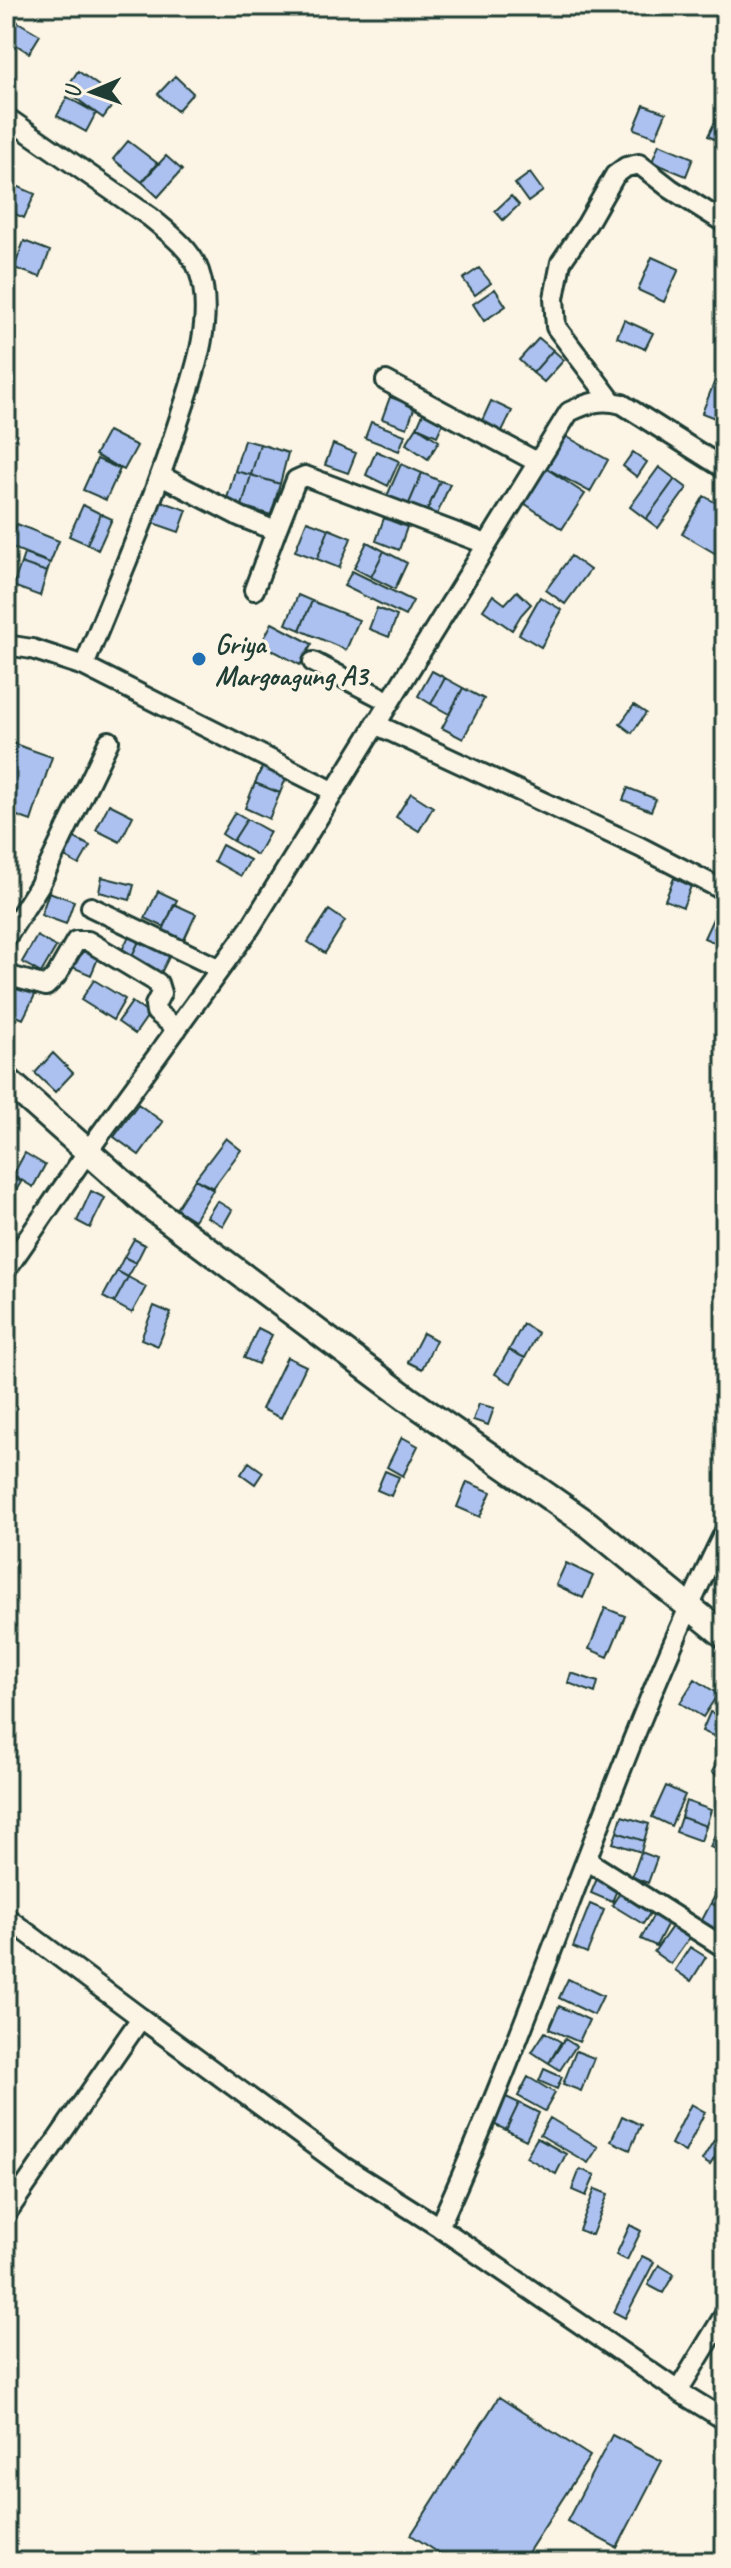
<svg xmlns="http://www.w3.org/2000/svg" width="731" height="2568" font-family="Caveat,sans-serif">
<rect width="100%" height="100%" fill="#fcf5e5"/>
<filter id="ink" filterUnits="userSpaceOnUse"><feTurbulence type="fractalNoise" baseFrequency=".0125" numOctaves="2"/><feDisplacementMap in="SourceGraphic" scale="16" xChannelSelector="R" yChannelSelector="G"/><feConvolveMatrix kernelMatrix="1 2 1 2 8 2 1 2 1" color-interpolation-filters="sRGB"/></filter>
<g filter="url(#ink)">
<path fill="#acc1f0" stroke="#1f3d34" stroke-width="2" d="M 6,15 L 40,35 L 29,53 L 6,38 Z
M 78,71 L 117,99 L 103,118 L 65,90 Z
M 175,76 L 193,93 L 177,111 L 158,94 Z
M 67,97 L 96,113 L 86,132 L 57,116 Z
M 644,105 L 666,113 L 656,137 L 634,129 Z
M 721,109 L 725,111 L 724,144 L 708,136 Z
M 128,141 L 157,163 L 142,182 L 113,159 Z
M 659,144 L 693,158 L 686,176 L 652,162 Z
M 166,156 L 182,170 L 158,197 L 142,182 Z
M 530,173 L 543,191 L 528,202 L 515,184 Z
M 12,184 L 35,194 L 24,218 L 6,210 L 6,198 Z
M 511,196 L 519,205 L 503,220 L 495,211 Z
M 24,241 L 50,251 L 40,277 L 14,268 Z
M 652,257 L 679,269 L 664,302 L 638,290 Z
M 479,268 L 491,283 L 475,295 L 463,279 Z
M 495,289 L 506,306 L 484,321 L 473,304 Z
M 624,320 L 653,333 L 645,349 L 617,337 Z
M 539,338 L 553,350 L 533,373 L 519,360 Z
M 553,350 L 564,360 L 544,382 L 533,373 Z
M 716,378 L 725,381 L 725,422 L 702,413 Z
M 390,397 L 415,406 L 407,428 L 382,419 Z
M 491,401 L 512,411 L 500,435 L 480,425 Z
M 424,411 L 444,421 L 437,436 L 417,427 Z
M 371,422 L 405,435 L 399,451 L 365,438 Z
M 417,427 L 439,441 L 428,459 L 406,444 Z
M 108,431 L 137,446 L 124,470 L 95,455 Z
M 562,434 L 608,460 L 590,492 L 544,467 Z
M 244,440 L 260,444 L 251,475 L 235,471 Z
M 260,444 L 288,453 L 280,484 L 251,475 Z
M 333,444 L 356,453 L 348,473 L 325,465 Z
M 376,451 L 399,461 L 388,486 L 366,475 Z
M 633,452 L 647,462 L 637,477 L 623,466 Z
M 97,459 L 120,469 L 106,500 L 83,490 Z
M 401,464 L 422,473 L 408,506 L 387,496 Z
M 544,467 L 585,494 L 562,529 L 521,501 Z
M 659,467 L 675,479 L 646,519 L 630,507 Z
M 235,471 L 251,475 L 242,506 L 226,502 Z
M 422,473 L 440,481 L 426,513 L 408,506 Z
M 251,475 L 280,484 L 271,515 L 242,506 Z
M 675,479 L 687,488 L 658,528 L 646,519 Z
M 440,481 L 450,484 L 436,517 L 426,513 Z
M 704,496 L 725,508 L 725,559 L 682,534 Z
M 158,500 L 187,510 L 179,532 L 150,522 Z
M 83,505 L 101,514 L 87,544 L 69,536 Z
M 101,514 L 112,519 L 98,550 L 87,544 Z
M 384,518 L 407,527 L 399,550 L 376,541 Z
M 307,521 L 329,529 L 317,559 L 295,551 Z
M 17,524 L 59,541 L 50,563 L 8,546 Z
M 329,529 L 351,538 L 339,568 L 317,559 Z
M 367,542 L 384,551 L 371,577 L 354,568 Z
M 384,551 L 407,563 L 395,589 L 371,577 Z
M 24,554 L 50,563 L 47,572 L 21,563 Z
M 571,556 L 590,570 L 565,604 L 546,590 Z
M 21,563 L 47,572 L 40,596 L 13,586 Z
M 352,571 L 413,601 L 405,616 L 344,586 Z
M 517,591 L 531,604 L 521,615 L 512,630 L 483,610 L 493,595 L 505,604 Z
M 298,595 L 312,601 L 300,630 L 286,624 Z
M 540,597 L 562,610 L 541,647 L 519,634 Z
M 312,601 L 359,620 L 346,650 L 300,630 Z
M 377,608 L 397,616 L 389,637 L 369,629 Z
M 272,623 L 312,644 L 300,665 L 261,644 Z
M 432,671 L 445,678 L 431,704 L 418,696 Z
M 445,678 L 463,688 L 449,714 L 431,704 Z
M 463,688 L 484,699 L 463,739 L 442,728 Z
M 634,705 L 646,713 L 632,733 L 620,724 Z
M 9,742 L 52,757 L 31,821 L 6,812 L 6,752 Z
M 265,761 L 289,771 L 280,793 L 255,783 Z
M 255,783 L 280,793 L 269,819 L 245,808 Z
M 628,788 L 656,799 L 651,811 L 623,800 Z
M 411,793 L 433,807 L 419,831 L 396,817 Z
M 109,804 L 133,816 L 120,842 L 96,830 Z
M 235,812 L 247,819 L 233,841 L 222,834 Z
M 247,819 L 270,832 L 257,855 L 233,841 Z
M 73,837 L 90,846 L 79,865 L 63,856 Z
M 222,845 L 250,860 L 241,876 L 214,861 Z
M 102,877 L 134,885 L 130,900 L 99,892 Z
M 674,878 L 691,886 L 683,907 L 665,900 Z
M 158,891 L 177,900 L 164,927 L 145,918 Z
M 49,892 L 74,901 L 66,924 L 41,915 Z
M 174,904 L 196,914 L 183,942 L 162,933 Z
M 329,910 L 345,921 L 325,953 L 308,942 Z
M 717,910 L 725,913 L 725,947 L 704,938 Z
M 133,928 L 143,933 L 130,960 L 120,954 Z
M 143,933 L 173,949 L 160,975 L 130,960 Z
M 37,936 L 56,947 L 41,973 L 22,962 Z
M 78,947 L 99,956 L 91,975 L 70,966 Z
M 94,980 L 125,999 L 113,1020 L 81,1000 Z
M 16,983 L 36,993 L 23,1019 L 6,1011 L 6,1003 Z
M 132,1002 L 149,1014 L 135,1034 L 118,1022 Z
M 53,1053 L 73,1073 L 55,1092 L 35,1073 Z
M 138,1104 L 163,1122 L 139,1155 L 114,1137 Z
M 226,1138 L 241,1150 L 213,1188 L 195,1179 Z
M 25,1153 L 45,1165 L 33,1187 L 13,1175 Z
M 6,1173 L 21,1182 L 7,1206 L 6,1205 Z
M 195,1179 L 213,1190 L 194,1220 L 176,1209 Z
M 91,1191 L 105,1198 L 90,1228 L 77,1221 Z
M 217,1201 L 232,1210 L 223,1226 L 207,1217 Z
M 134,1239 L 145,1245 L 136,1263 L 124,1257 Z
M 124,1257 L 136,1263 L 128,1277 L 117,1271 Z
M 117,1271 L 128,1277 L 114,1303 L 103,1297 Z
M 128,1277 L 146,1287 L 132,1313 L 114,1303 Z
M 154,1306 L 171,1313 L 158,1346 L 141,1339 Z
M 523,1324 L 538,1333 L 525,1358 L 509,1350 Z
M 258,1328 L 272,1335 L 258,1364 L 244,1358 Z
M 423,1333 L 436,1340 L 422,1369 L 408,1362 Z
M 509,1350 L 525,1358 L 511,1383 L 495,1374 Z
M 287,1357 L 306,1366 L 281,1418 L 262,1409 Z
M 479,1404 L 494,1408 L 488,1425 L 473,1420 Z
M 402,1437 L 418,1446 L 403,1476 L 387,1467 Z
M 249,1462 L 263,1472 L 255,1484 L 241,1474 Z
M 385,1471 L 399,1477 L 391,1496 L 377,1490 Z
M 467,1482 L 491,1492 L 480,1517 L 457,1507 Z
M 566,1563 L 593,1576 L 583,1598 L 556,1585 Z
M 605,1608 L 625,1616 L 608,1657 L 589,1649 Z
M 571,1673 L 598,1682 L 595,1693 L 568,1683 Z
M 695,1679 L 718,1694 L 703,1717 L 680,1703 Z
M 710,1712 L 725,1718 L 725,1741 L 702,1731 Z
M 723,1752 L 725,1753 L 725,1780 L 712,1772 Z
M 666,1786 L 685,1795 L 671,1826 L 652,1817 Z
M 686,1801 L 711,1810 L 706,1826 L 681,1817 Z
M 725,1810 L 725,1853 L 710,1847 Z
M 622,1816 L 649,1824 L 644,1841 L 617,1832 Z
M 681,1817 L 706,1826 L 701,1841 L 676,1832 Z
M 617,1832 L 644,1841 L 641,1852 L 613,1843 Z
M 641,1852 L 657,1858 L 648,1883 L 632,1877 Z
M 598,1876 L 619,1885 L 612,1902 L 591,1893 Z
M 720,1887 L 725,1890 L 725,1911 L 711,1903 Z
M 623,1888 L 654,1907 L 643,1924 L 612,1905 Z
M 711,1903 L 725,1911 L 725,1935 L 701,1922 Z
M 590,1904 L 604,1910 L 587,1953 L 573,1947 Z
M 656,1910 L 671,1917 L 656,1946 L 641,1939 Z
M 676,1921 L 693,1933 L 671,1964 L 654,1952 Z
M 690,1947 L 706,1957 L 691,1981 L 675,1970 Z
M 568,1979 L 603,1996 L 594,2015 L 559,1998 Z
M 559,2006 L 589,2020 L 579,2042 L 549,2029 Z
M 545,2032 L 561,2042 L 549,2063 L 532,2052 Z
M 565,2039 L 576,2046 L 560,2070 L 549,2063 Z
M 576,2051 L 594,2058 L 581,2091 L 563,2084 Z
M 544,2069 L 562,2077 L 557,2089 L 539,2081 Z
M 528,2077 L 555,2093 L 545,2111 L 518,2096 Z
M 504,2096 L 519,2103 L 506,2130 L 491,2123 Z
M 519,2103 L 539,2113 L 526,2140 L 506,2130 Z
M 691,2104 L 705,2112 L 685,2152 L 671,2144 Z
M 622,2116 L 641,2125 L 630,2150 L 611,2141 Z
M 550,2118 L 598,2147 L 588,2163 L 540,2135 Z
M 719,2132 L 725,2135 L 725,2141 L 710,2165 L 702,2160 Z
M 537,2138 L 566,2154 L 556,2174 L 526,2157 Z
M 580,2169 L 595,2175 L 586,2196 L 572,2190 Z
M 595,2189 L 608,2194 L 592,2235 L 579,2230 Z
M 630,2225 L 641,2231 L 627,2260 L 616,2255 Z
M 642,2256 L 654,2262 L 625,2318 L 614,2312 Z
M 659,2265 L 674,2274 L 663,2293 L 648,2285 Z
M 499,2397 L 590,2456 L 522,2562 L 453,2562 L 411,2535 Z
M 612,2435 L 662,2461 L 617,2548 L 567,2521 Z"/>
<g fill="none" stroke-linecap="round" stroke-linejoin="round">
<g stroke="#1f3d34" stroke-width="24">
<path id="street" d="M 6,117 L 150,217 C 168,232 191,249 199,271 C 216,320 192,380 177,426 C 151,508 116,586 84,666
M 386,381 L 537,462
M 611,400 L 556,327 L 554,298 L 561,262 L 587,224 L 615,175 L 626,167 L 639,164 L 671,189 L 725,223
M 161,476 L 241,517 L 276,531 L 296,480 L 305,476 L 486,544
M 254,590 L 276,531
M 6,645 L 32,649 L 84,666 L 333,791
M 313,662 L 388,701
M 375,724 L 640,847 L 725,891
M 91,907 L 220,969
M 6,938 L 39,886 L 109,741
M 6,975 L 46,986 L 56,976 L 76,941 L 88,941 L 158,983 L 161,993 L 155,1005 L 156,1012 L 177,1029
M 6,1270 L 88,1151 L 250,928 L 569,412 C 588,403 601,398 622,404 L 725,469
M 588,1861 L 725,1948
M 6,1917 L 141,2018
M 6,2214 L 141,2018 L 344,2167 L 439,2227 L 678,2391 L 725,2420
M 439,2227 C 543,1998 614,1756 725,1531
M 678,2391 L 725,2314"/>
</g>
<g stroke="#1f3d34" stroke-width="30">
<path id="secondary" d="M 6,1079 L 148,1205 L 408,1399 L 588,1524 L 725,1636"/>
</g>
<use href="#street" stroke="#fcf5e5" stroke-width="18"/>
<use href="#secondary" stroke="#fcf5e5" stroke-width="24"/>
</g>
</g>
<circle fill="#1f6fb2" stroke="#fcf5e5" stroke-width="3" cx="199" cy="659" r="8"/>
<g text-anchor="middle" stroke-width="7" stroke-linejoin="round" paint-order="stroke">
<g font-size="28" font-weight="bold" fill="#1f3d34" stroke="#fcf5e5" text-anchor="start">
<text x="215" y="653">Griya<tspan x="215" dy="32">Margoagung A3</tspan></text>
</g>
</g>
<rect width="731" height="2568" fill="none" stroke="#fcf5e5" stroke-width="32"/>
<rect x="16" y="16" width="699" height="2536" fill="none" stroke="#1f3d34" stroke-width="3" filter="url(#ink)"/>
<g transform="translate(92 92) rotate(268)" stroke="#fcf5e5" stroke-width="6" paint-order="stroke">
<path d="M0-6L14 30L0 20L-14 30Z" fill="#1f3d34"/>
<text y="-12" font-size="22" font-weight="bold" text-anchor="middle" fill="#1f3d34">U</text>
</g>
</svg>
